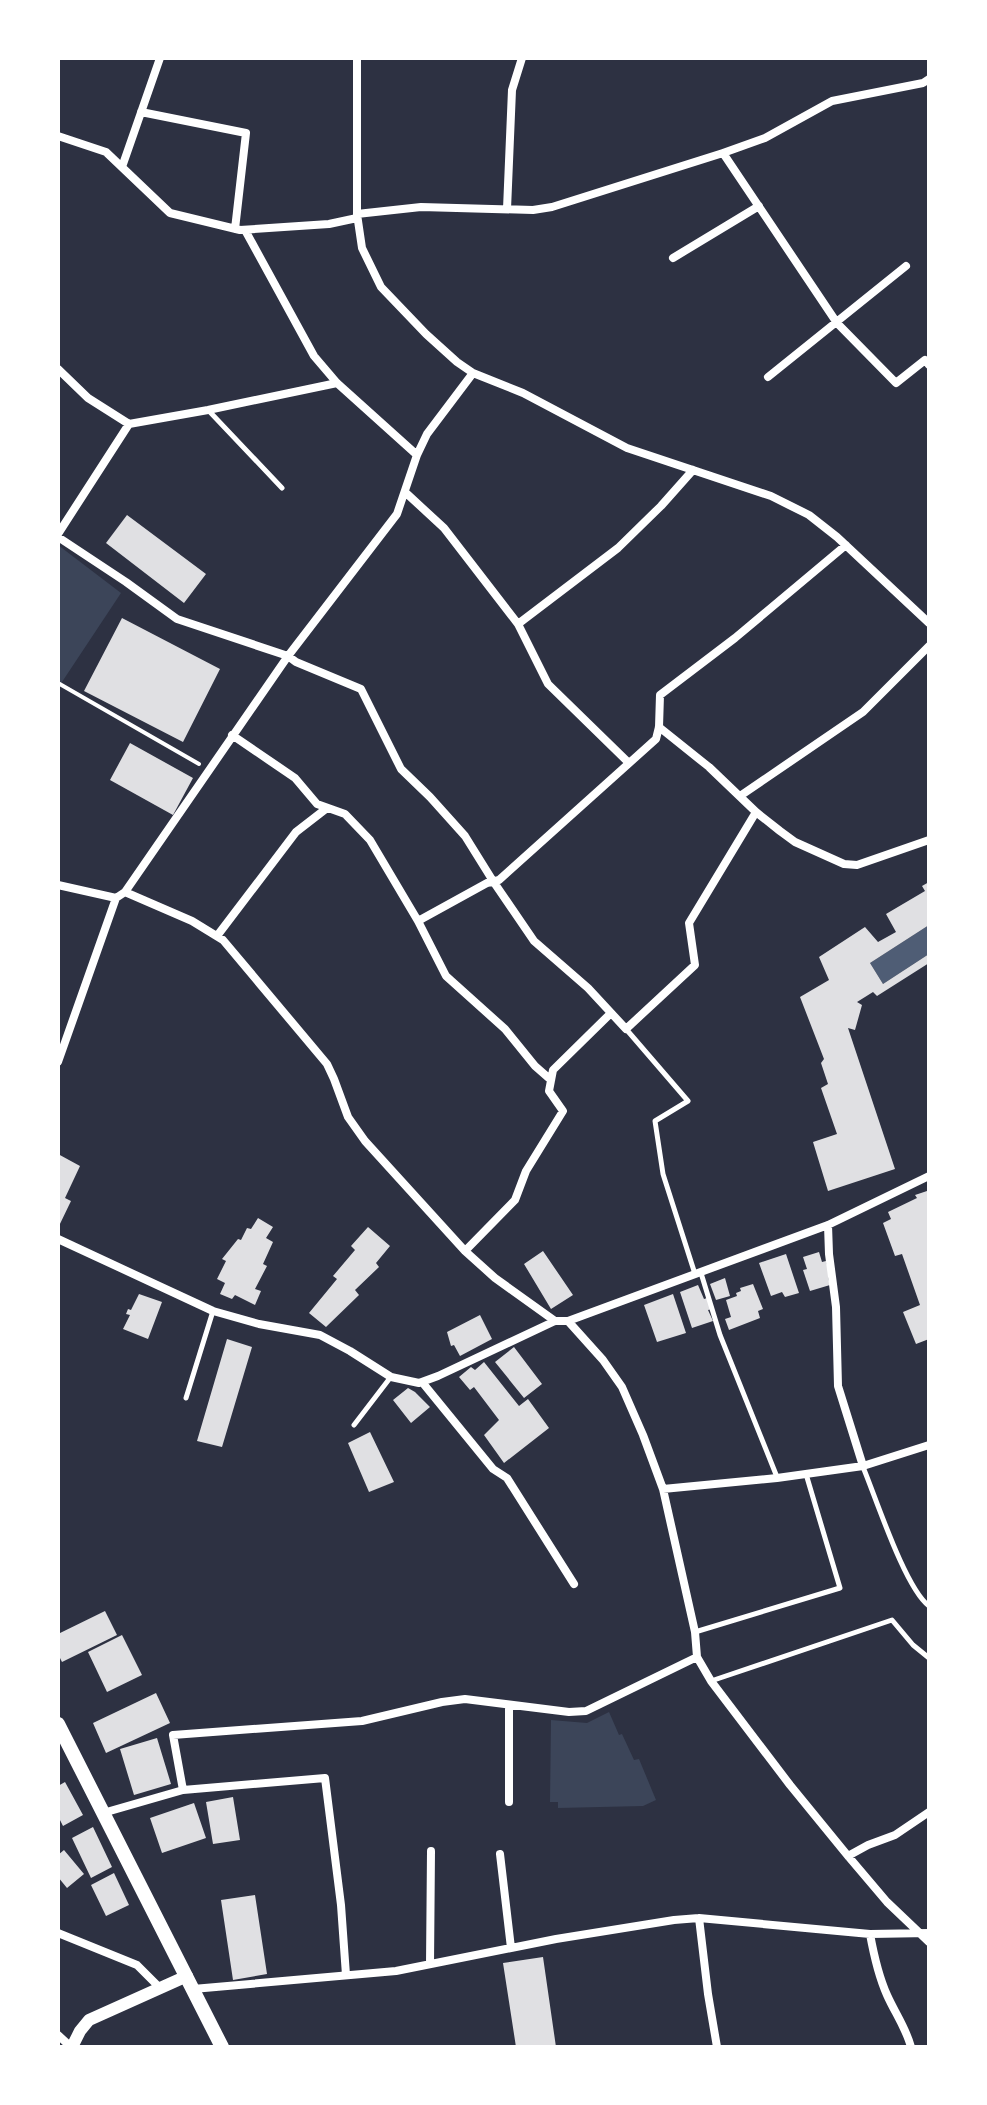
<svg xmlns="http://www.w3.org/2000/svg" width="987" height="2105" font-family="'PT Sans',sans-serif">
<rect width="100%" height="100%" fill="#2d3142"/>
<path fill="#3c4559" d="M 58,545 L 121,593 L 58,688 Z
M 609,1712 L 619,1735 L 622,1734 L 634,1760 L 639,1759 L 656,1800 L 643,1806 L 558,1808 L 558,1802 L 550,1802 L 551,1720 L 587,1723 Z"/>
<path fill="#4f5d75" d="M 929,925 L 929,954 L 883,984 L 870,963 Z"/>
<path fill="#e0e0e3" d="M 127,515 L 206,574 L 184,603 L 106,543 Z
M 122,618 L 220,669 L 183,742 L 84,691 Z
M 130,743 L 193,778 L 173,815 L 110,780 Z
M 929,882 L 929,925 L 870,963 L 883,984 L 929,954 L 929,963 L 877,996 L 873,992 L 857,1002 L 862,1005 L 855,1030 L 848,1028 L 895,1169 L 828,1191 L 813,1142 L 837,1134 L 821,1088 L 828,1084 L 821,1063 L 824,1059 L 800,997 L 829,980 L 819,957 L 865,927 L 878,942 L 896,932 L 886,914 L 925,891 L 922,886 Z
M 58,1154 L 80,1166 L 65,1198 L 71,1201 L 58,1228 Z
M 927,1191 L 929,1196 L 929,1339 L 916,1344 L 903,1312 L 920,1305 L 902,1254 L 895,1256 L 883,1223 L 891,1219 L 888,1212 L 917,1198 L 915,1195 Z
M 258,1218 L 273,1227 L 266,1238 L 273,1242 L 263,1264 L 267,1266 L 255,1289 L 261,1291 L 255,1305 L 235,1295 L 232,1299 L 220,1294 L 225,1283 L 217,1279 L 226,1261 L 222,1259 L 238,1239 L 241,1240 L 247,1228 L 251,1229 Z
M 368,1227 L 390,1246 L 376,1263 L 379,1267 L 355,1290 L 359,1295 L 326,1327 L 309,1313 L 337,1279 L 333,1276 L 355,1250 L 351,1246 Z
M 543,1251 L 573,1295 L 551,1309 L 524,1264 Z
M 819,1252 L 822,1262 L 826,1261 L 830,1275 L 828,1277 L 830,1285 L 810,1291 L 803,1270 L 807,1269 L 803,1257 Z
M 786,1254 L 799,1293 L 785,1297 L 782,1292 L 771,1296 L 759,1263 Z
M 725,1278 L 730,1296 L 716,1300 L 710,1284 Z
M 753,1284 L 763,1309 L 758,1311 L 760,1318 L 729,1330 L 725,1319 L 731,1317 L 726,1300 L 737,1296 L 736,1293 L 741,1291 L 740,1288 Z
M 698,1285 L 704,1299 L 707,1298 L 712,1309 L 708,1310 L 713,1321 L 692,1328 L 680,1292 Z
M 139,1294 L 162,1302 L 148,1339 L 123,1329 L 130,1315 L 126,1314 L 128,1309 L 131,1310 Z
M 673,1294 L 686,1333 L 657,1342 L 644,1305 Z
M 480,1315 L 492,1339 L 460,1356 L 454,1345 L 451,1346 L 447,1332 Z
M 227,1339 L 252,1347 L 222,1447 L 197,1441 Z
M 514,1347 L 542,1384 L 524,1398 L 495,1362 Z
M 484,1362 L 519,1406 L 528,1399 L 549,1428 L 504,1463 L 484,1435 L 499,1420 L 474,1387 L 470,1390 L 459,1377 L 471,1367 L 475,1370 Z
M 408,1388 L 415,1392 L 430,1407 L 411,1423 L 393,1400 Z
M 370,1432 L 394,1482 L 369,1492 L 348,1443 Z
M 105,1611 L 117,1635 L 62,1662 L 58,1654 L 58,1634 Z
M 122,1635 L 142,1675 L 107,1692 L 88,1652 Z
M 156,1693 L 170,1723 L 106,1753 L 93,1723 Z
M 157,1738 L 171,1784 L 134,1795 L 120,1749 Z
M 65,1782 L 83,1815 L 63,1826 L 58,1816 L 58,1786 Z
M 233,1797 L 240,1840 L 213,1844 L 206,1802 Z
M 194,1803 L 206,1838 L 162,1853 L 150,1818 Z
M 93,1827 L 112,1867 L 91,1878 L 72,1838 Z
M 64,1850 L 84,1874 L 67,1888 L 58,1877 L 58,1855 Z
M 114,1873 L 129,1905 L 106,1916 L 91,1885 Z
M 255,1895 L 267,1974 L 233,1980 L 221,1900 Z
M 543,1957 L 556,2047 L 516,2047 L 503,1963 Z"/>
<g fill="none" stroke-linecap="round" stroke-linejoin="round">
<path stroke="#fff" stroke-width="4" d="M 58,683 L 199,764"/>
<path stroke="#fff" stroke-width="5" d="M 209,411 L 282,488
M 626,1029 L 688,1101 L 655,1121 L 663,1174 L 695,1274
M 701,1273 L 720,1335 L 777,1477
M 186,1398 L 213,1311
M 354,1425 L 390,1378
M 863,1467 C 876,1498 905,1588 929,1606
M 695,1632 L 840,1588 L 806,1474
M 711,1681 L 892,1620 L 913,1645 L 929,1658"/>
<path stroke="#fff" stroke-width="8" d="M 357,58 L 357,214 L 362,248 L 381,287 L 426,334 L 457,362 L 473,373 L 523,393 L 627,448 L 771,496 L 809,515 L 837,537 L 929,623
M 141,112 L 246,133 L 235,229
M 58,136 L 106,152 L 170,213 L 240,230 L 329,224 L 357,218
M 723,153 L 837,323 L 896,383 L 925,360 L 929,365
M 122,167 L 160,58
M 507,209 L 512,90 L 522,58
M 357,214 L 421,207 L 533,210 L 552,207 L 723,153 L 765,138 L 832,101 L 923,83 L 929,79
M 245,230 L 314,356 L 337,383 L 417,455
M 673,258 L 759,206
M 58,369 L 88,398 L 129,424
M 768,377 L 906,266
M 405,492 L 444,528 L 518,624 L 548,684 L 629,763
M 58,534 L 129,424 L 208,410 L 337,383
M 58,537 L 126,582 L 177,619 L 288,656 L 296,662 L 361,689 L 401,769 L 430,797 L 465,836 L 493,881 L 534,941 L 588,988 L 626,1029 L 695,965 L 689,923 L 756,812
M 518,624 L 618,548 L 661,506 L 693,470
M 659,727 L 709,767 L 756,812 L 780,831 L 795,842 L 844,864 L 857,865 L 929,840
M 232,735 L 295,778 L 317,804 L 345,814 L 370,840 L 418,921 L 446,976 L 505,1029 L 535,1066 L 551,1080
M 740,796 L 863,712 L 929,646
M 58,885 L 116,898
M 125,892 L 192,921 L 223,940 L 327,1064 L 334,1079 L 348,1117 L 365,1141 L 465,1251 L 495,1278 L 555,1321
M 418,921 L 487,883 L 499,880 L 656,739 L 659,727 L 660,695 L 735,638 L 846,545
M 217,936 L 296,832 L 327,808
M 58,1062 L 116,898 L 125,892 L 288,656 L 397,514 L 417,455 L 427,434 L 473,373
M 828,1225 L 829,1254 L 836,1307 L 838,1386 L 863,1466
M 58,1239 L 213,1311 L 259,1324 L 320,1335 L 350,1351 L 391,1377 L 419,1383 L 438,1376 L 555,1321 L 568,1321 L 828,1225 L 929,1176
M 465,1251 L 515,1200 L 526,1171 L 563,1111 L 549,1091 L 553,1070 L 611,1013
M 568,1321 L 603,1360 L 622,1387 L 643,1435 L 663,1489 L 695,1632 L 697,1657 L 711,1681 L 790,1785 L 848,1856 L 887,1902 L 929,1942
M 422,1382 L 493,1469 L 507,1478 L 574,1584
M 663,1489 L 777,1478 L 863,1466 L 929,1445
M 509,1705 L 509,1802
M 183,1790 L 173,1735 L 362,1721 L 442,1702 L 465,1699 L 569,1712 L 586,1711 L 697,1657
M 103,1813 L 183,1790 L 325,1778 L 341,1905 L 346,1975
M 500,1854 L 511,1948
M 848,1856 L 868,1845 L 895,1835 L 929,1812
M 699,1918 L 708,1994 L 717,2047
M 58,1933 L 137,1965 L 160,1988
M 870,1934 C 874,1956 878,1975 887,1995 C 895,2013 906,2028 911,2047
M 430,1964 L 431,1851
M 193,1989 L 396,1971 L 556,1939 L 674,1920 L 699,1918 L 870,1934 L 929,1933
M 58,2035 L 71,2047"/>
<path stroke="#fff" stroke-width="12" d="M 72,2047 L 80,2031 L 89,2020 L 187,1976"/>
<path stroke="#fff" stroke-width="14" d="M 58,1724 L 222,2047"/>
</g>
<rect width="987" height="2105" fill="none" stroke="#ffffff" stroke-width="120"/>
</svg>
